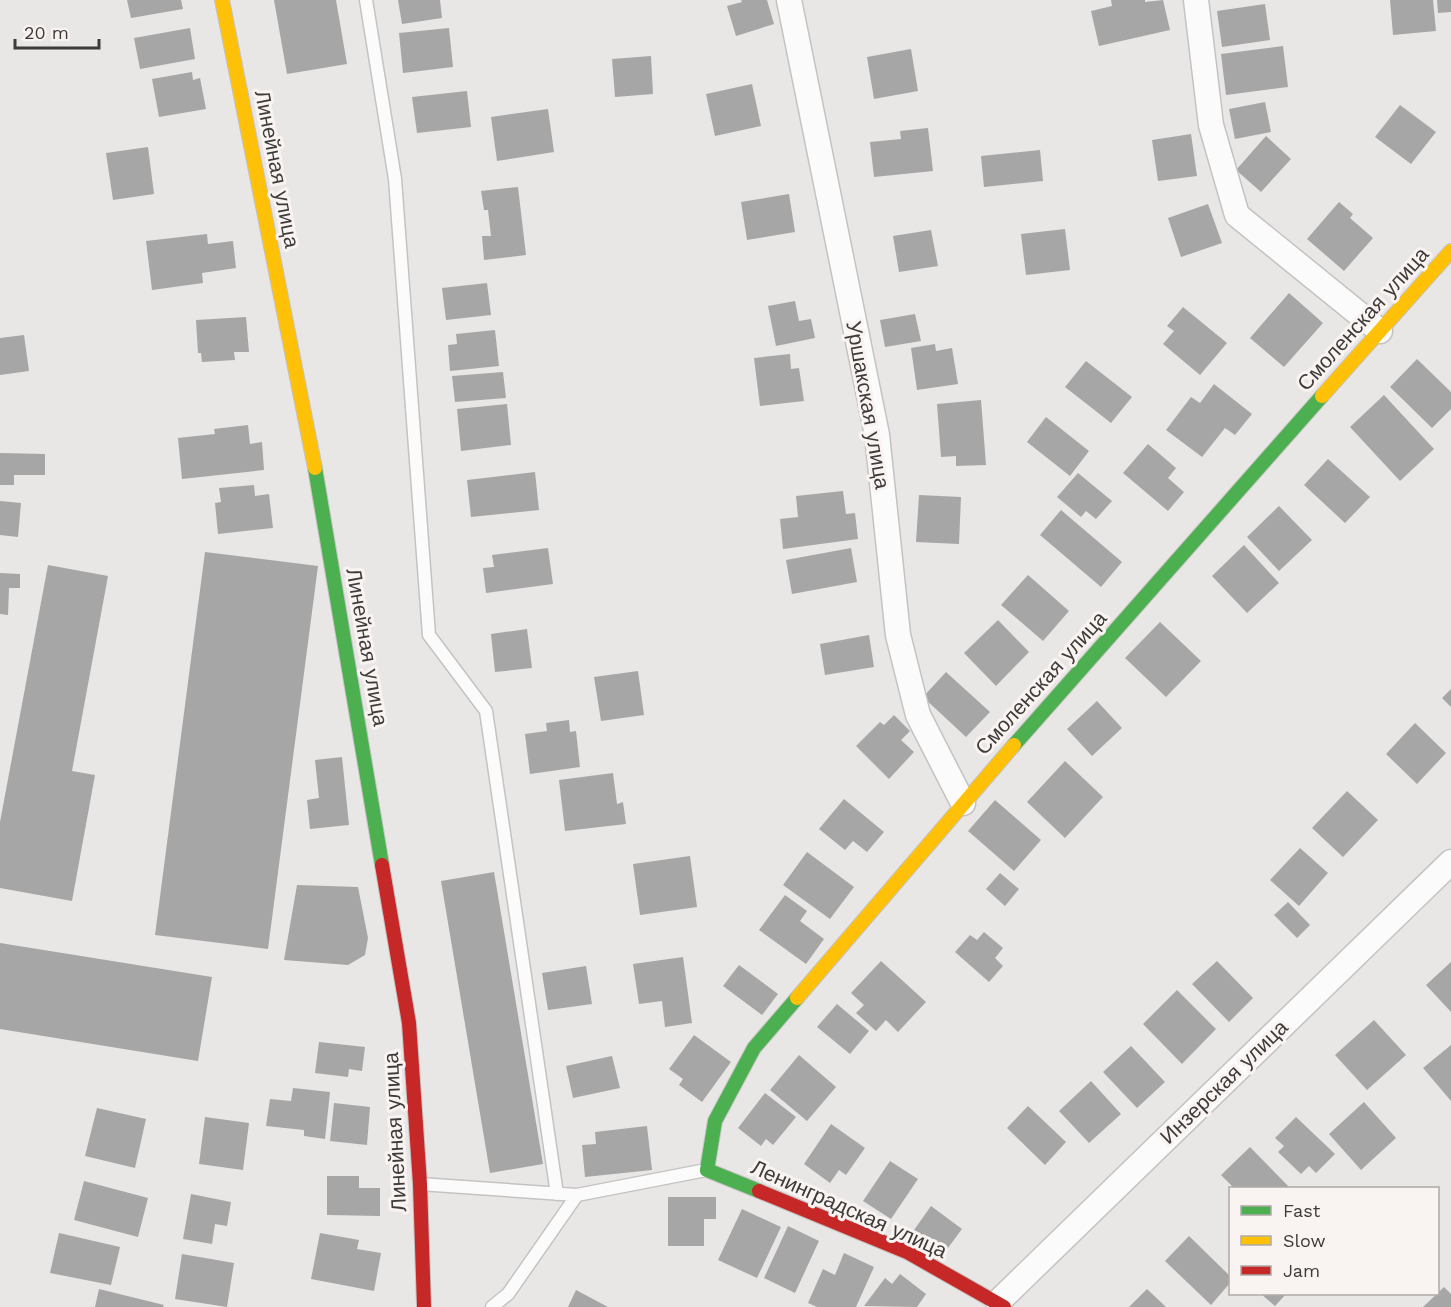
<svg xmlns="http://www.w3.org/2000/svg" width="1451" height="1307" font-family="'Work Sans',sans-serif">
<rect width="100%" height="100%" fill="#e9e7e5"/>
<path fill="#a7a6a6" d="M 127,0 L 181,0 L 183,9 L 131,18 Z
M 274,0 L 336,0 L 347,64 L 287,74 Z
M 398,0 L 440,0 L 442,18 L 402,24 Z
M 741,0 L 767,0 L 774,24 L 736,36 L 727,6 L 742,2 Z
M 1111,0 L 1145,0 L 1145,2 L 1163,0 L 1170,30 L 1099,46 L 1091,11 L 1112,6 Z
M 1390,0 L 1433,0 L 1436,31 L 1393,35 Z
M 1437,0 L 1451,0 L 1451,12 L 1438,13 Z
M 1265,4 L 1270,40 L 1222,47 L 1217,11 Z
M 190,28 L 195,59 L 140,69 L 134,38 Z
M 449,28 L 453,67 L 403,73 L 399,33 Z
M 1283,46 L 1288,87 L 1226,95 L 1221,54 Z
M 911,49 L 918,91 L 874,99 L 867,57 Z
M 651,56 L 653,94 L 615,97 L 612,59 Z
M 192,72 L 193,80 L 200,78 L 206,109 L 159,117 L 152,79 Z
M 752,84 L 761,126 L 715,136 L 706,94 Z
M 467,91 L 471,127 L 417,133 L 412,97 Z
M 1265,102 L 1271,132 L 1235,139 L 1229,109 Z
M 1400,105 L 1436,132 L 1411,164 L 1375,137 Z
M 548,109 L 554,152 L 497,161 L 491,117 Z
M 928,128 L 933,171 L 874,177 L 870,142 L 901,139 L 900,131 Z
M 1191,134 L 1197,176 L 1158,181 L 1152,140 Z
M 1266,136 L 1291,159 L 1261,192 L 1236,170 Z
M 148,147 L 154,194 L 113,200 L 106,153 Z
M 1040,150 L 1043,181 L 984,187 L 981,156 Z
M 518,187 L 526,255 L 484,260 L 482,236 L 491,236 L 488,210 L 484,210 L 481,191 Z
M 789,194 L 795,232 L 747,240 L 741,202 Z
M 1339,202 L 1353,214 L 1350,218 L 1373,238 L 1344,271 L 1307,239 Z
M 1208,204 L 1222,243 L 1181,257 L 1168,218 Z
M 1065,229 L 1070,270 L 1026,275 L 1021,234 Z
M 931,230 L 938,266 L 899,272 L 893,236 Z
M 207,234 L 208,244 L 233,241 L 236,268 L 202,273 L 203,283 L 152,290 L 146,241 Z
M 487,283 L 491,315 L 446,320 L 442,288 Z
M 1289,293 L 1323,323 L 1284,367 L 1250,338 Z
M 795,301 L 799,321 L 811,319 L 815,338 L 776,346 L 768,306 Z
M 1183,307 L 1227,343 L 1200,375 L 1163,344 L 1174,331 L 1167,326 Z
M 915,314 L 921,341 L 885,347 L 880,320 Z
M 246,317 L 249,352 L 234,352 L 235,360 L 202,362 L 201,353 L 198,353 L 196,320 Z
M 495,330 L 499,366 L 450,371 L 448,345 L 457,344 L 456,334 Z
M 24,335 L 29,371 L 0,375 L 0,338 Z
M 935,344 L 936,351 L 952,348 L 958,384 L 917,390 L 911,348 Z
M 790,354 L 791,369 L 799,368 L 804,401 L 760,406 L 754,358 Z
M 1417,359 L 1451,392 L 1451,409 L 1432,428 L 1390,387 Z
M 1086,361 L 1132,397 L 1111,423 L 1065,387 Z
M 503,372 L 506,398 L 455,402 L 452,376 Z
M 1214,384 L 1252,414 L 1235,435 L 1225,428 L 1202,457 L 1166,430 L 1191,397 L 1200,403 Z
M 1384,395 L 1434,449 L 1400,481 L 1350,427 Z
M 981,400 L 986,465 L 956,466 L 956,456 L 941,457 L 937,404 Z
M 507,404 L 511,445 L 461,451 L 457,409 Z
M 1046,417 L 1089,451 L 1070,476 L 1027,442 Z
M 248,425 L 250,444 L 262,442 L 264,470 L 182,479 L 178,438 L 215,434 L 214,429 Z
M 1148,444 L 1176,468 L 1168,478 L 1184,492 L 1168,511 L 1123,473 Z
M 0,453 L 45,454 L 45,475 L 14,475 L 14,485 L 0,485 Z
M 1328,459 L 1370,497 L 1345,523 L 1304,485 Z
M 535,472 L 539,510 L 471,517 L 467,480 Z
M 1078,473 L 1112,501 L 1096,519 L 1086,511 L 1081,517 L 1057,497 Z
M 254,485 L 255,496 L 269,494 L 273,528 L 218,534 L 215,503 L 221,502 L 219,488 Z
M 843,491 L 846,514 L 855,513 L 858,539 L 783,549 L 780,519 L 798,517 L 796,496 Z
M 919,495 L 961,497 L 959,544 L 916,542 Z
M 0,501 L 21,503 L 18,537 L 0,535 Z
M 1279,506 L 1312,540 L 1279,571 L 1247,537 Z
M 1061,510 L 1122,562 L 1101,587 L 1040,535 Z
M 1244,545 L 1279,583 L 1247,613 L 1212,576 Z
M 548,548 L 553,584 L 486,593 L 483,568 L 494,567 L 492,555 Z
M 851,548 L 857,582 L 792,594 L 786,560 Z
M 205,552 L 318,566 L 268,949 L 155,935 Z
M 48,565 L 108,576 L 72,771 L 95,775 L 72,901 L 0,888 L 0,822 Z
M 0,573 L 20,574 L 20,588 L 9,588 L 8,615 L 0,614 Z
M 1028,575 L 1069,611 L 1043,641 L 1001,605 Z
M 998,620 L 1029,652 L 996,686 L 964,653 Z
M 1160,622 L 1201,661 L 1166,697 L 1125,658 Z
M 527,629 L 532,668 L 495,672 L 491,634 Z
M 869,635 L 874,667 L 825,675 L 820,644 Z
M 638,671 L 644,715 L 601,721 L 594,677 Z
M 946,672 L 990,712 L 966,737 L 923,697 Z
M 1451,689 L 1451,707 L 1442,698 Z
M 1097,701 L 1122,728 L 1092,756 L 1067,729 Z
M 894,715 L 910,731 L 901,740 L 914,752 L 889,779 L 856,746 L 880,722 L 884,725 Z
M 569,720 L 570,732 L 576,731 L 580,767 L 530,774 L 525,734 L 547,731 L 546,723 Z
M 1415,723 L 1446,753 L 1417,784 L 1386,754 Z
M 342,757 L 349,825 L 310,829 L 307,800 L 319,798 L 315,760 Z
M 1065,761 L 1103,797 L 1065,838 L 1027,802 Z
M 613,773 L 617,804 L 623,802 L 626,824 L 565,831 L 559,780 Z
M 1347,791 L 1378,820 L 1343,857 L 1312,828 Z
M 844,799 L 884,832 L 867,852 L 853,841 L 845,850 L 819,829 Z
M 995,800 L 1041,840 L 1014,871 L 968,831 Z
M 1300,848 L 1328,873 L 1299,906 L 1270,880 Z
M 807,852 L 854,887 L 830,919 L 783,885 Z
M 690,856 L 697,907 L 640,915 L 633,864 Z
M 494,872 L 543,1164 L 490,1173 L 441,881 Z
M 1000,873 L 1019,889 L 1005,906 L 986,889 Z
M 297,885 L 358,887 L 368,938 L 365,955 L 348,965 L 284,960 Z
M 785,895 L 807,911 L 800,921 L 824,939 L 806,964 L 759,930 Z
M 1288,902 L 1310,925 L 1297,938 L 1274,915 Z
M 984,932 L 1003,948 L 995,958 L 1003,966 L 989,982 L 955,952 L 970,935 L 977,940 Z
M 0,943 L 212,977 L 198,1061 L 0,1029 Z
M 683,957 L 692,1023 L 665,1027 L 662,1001 L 639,1004 L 633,964 Z
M 881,961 L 926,1002 L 898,1032 L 886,1020 L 876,1031 L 856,1013 L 864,1005 L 851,993 Z
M 1217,961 L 1253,998 L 1229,1022 L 1192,984 Z
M 1451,962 L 1451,1012 L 1426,985 Z
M 739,965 L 778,994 L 762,1015 L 723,986 Z
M 586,966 L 592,1004 L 548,1010 L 542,973 Z
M 1177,990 L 1216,1029 L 1182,1064 L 1143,1024 Z
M 837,1004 L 869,1031 L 850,1054 L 817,1027 Z
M 1374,1020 L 1406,1055 L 1367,1090 L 1335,1055 Z
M 694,1035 L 731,1062 L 702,1102 L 679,1085 L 683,1079 L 669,1069 Z
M 319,1042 L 365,1047 L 362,1071 L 349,1069 L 348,1077 L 315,1073 Z
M 1451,1045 L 1451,1101 L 1423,1068 Z
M 1131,1046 L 1165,1082 L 1137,1108 L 1103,1072 Z
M 799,1055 L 836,1087 L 807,1121 L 770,1090 Z
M 612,1056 L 620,1088 L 573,1098 L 566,1066 Z
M 1091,1081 L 1121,1114 L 1089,1143 L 1059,1111 Z
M 293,1088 L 330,1092 L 325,1139 L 304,1136 L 304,1130 L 266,1126 L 270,1099 L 291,1101 Z
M 765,1093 L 796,1117 L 773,1145 L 766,1139 L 761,1146 L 738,1128 Z
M 1364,1102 L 1396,1138 L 1361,1170 L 1329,1134 Z
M 334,1103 L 370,1107 L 367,1145 L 330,1141 Z
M 1028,1106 L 1066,1142 L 1045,1165 L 1007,1128 Z
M 97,1108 L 146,1119 L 135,1168 L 85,1156 Z
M 205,1117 L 249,1123 L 243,1170 L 199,1164 Z
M 1296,1117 L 1335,1154 L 1316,1173 L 1309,1166 L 1301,1174 L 1278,1152 L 1284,1146 L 1275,1138 Z
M 831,1124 L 865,1148 L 846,1175 L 839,1170 L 830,1183 L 804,1164 Z
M 647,1126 L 652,1170 L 585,1177 L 582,1145 L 596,1144 L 595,1132 Z
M 1250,1147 L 1290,1188 L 1234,1188 L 1221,1175 Z
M 890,1161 L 918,1179 L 891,1219 L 863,1201 Z
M 327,1176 L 359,1176 L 359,1188 L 380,1188 L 380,1216 L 327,1215 Z
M 84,1181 L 148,1198 L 138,1237 L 74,1220 Z
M 191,1194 L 231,1202 L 227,1226 L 215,1224 L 212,1244 L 183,1239 Z
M 668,1197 L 716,1197 L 716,1219 L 704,1219 L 704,1246 L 668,1246 Z
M 931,1206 L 962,1229 L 945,1252 L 914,1230 Z
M 742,1209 L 781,1227 L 757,1278 L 718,1260 Z
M 788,1226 L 819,1241 L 795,1293 L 764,1278 Z
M 59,1233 L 120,1247 L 111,1285 L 50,1273 Z
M 320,1233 L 359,1240 L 357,1249 L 381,1253 L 374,1291 L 311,1279 Z
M 1189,1236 L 1230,1276 L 1230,1283 L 1211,1305 L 1165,1261 Z
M 844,1253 L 874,1267 L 856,1307 L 817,1307 L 808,1303 L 823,1269 L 835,1275 Z
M 182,1254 L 234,1263 L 227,1307 L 175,1299 Z
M 900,1274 L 926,1294 L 917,1307 L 864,1306 L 885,1278 L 892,1284 Z
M 1444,1287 L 1451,1294 L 1451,1307 L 1423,1307 Z
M 99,1289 L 164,1305 L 163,1307 L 95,1307 Z
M 1147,1289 L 1166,1307 L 1129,1307 Z
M 576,1290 L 608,1307 L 568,1307 Z
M 1261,1294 L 1286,1294 L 1275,1306 Z"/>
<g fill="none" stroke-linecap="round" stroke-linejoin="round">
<g stroke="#c5c3c2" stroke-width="15">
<path id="lane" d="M 366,0 L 395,179 L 429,635 L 486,711 L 557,1194
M 420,1184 L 577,1195 L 706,1170
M 492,1307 L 508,1294 L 577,1195"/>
</g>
<g stroke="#c5c3c2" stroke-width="27">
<path id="street" d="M 789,0 L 877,435 L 898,635 L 918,715 L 963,803
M 1196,0 L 1211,125 L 1237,215 L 1380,331
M 998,1302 L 1451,862"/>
</g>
<g stroke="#c5c3c2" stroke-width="16">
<path id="fast" d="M 315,468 L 382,865
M 1014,745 L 1322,396
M 759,1191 L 707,1170 L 715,1121 L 754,1048 L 797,998"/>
</g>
<g stroke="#c5c3c2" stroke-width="16">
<path id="slow" d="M 222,0 L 315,468
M 1322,396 L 1451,251
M 797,998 L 1014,745"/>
</g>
<g stroke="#c5c3c2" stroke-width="16">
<path id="jam" d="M 382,865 L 409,1023 L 420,1184 L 424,1307
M 759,1191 L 907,1252 L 1004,1307"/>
</g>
<use href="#lane" stroke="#fcfbfb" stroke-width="12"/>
<use href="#street" stroke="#fcfbfb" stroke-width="24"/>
<use href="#fast" stroke="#4caf50" stroke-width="14"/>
<use href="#slow" stroke="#ffc107" stroke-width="14"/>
<use href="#jam" stroke="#c62828" stroke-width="14"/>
</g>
<g text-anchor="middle" stroke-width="6" stroke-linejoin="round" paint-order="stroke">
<g font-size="21" fill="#3e3c3b" stroke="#f9f3f1">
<text transform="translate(277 169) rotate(79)" y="7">Линейная улица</text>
<text transform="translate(1363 319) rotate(-48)" y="7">Смоленская улица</text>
<text transform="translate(868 405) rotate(80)" y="7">Уршакская улица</text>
<text transform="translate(367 647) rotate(80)" y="7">Линейная улица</text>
<text transform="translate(1041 683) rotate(-48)" y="7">Смоленская улица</text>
<text transform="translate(1224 1082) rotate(-44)" y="7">Инзерская улица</text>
<text transform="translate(395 1132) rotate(-93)" y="7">Линейная улица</text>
<text transform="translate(849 1209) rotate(24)" y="7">Ленинградская улица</text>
</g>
</g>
<rect x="1229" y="1187" width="210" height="108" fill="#f9f3f1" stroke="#aeaaa8" stroke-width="1.5"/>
<rect x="1241" y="1206" width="30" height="9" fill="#4caf50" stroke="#aeaaa8" stroke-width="1.5"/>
<text x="1283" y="1217" font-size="18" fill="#3e3c3b">Fast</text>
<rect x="1241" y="1236" width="30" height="9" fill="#ffc107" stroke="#aeaaa8" stroke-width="1.5"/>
<text x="1283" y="1247" font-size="18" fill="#3e3c3b">Slow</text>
<rect x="1241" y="1266" width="30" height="9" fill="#c62828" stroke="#aeaaa8" stroke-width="1.5"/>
<text x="1283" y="1277" font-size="18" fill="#3e3c3b">Jam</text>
<path d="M15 39v9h84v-9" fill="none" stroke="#3e3c3b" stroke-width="3"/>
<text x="24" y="39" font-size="18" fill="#3e3c3b" stroke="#f9f3f1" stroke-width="4.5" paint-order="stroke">20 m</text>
</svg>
